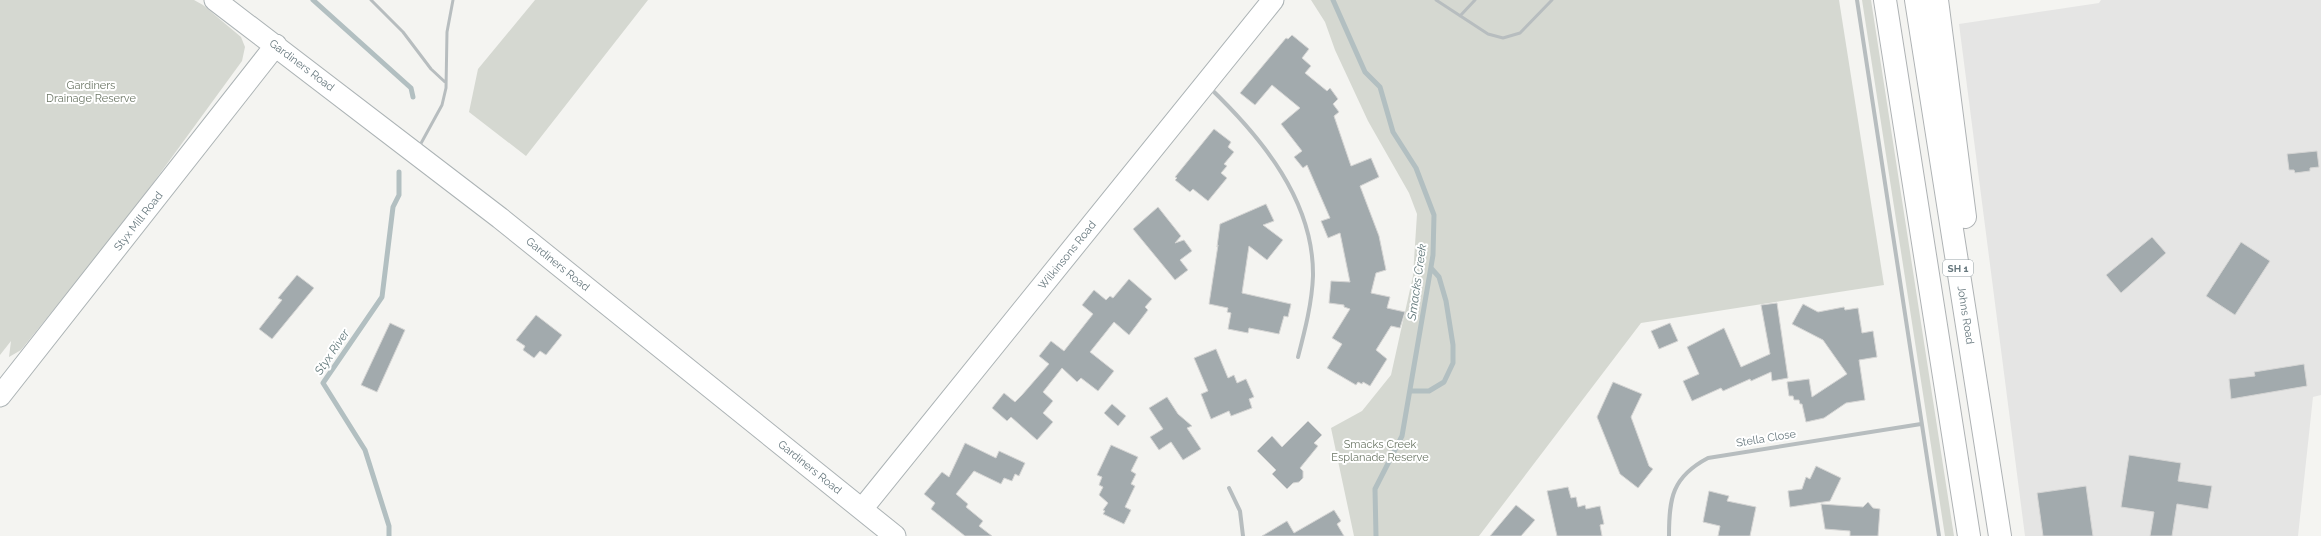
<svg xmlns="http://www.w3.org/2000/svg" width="2321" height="536" font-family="Raleway,sans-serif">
<rect width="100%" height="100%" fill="#f4f4f1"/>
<path fill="#e5e5e4" d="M 2101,0 L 2321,0 L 2321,395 L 2313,397 L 2298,536 L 2025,536 L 1959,24 L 2099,3 Z"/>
<path fill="#d5d8d1" d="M 0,0 L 194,0 L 203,5 L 241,37 L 245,47 L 242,61 L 129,216 L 21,350 L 9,357 L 11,341 L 0,355 Z
M 535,0 L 648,0 L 526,156 L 469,112 L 478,69 Z
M 1311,0 L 1839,0 L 1884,285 L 1641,323 L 1479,536 L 1354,536 L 1331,428 L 1362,411 L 1391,375 L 1413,276 L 1417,214 L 1409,193 L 1368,121 L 1335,50 L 1325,22 Z
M 1862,0 L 1871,0 L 1954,536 L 1945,536 Z"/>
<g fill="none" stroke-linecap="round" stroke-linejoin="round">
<path stroke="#b2bfc1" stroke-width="5" d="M 313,0 L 411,88 L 413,97
M 1333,0 L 1365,72 L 1380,87 L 1393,132 L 1416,168 L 1434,215 L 1433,255 L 1402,436 L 1375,489 L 1376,536
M 1410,391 L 1429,391 L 1444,382 L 1453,363 L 1453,345 L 1446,301 L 1439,277 L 1431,268
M 389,536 L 389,526 L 365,450 L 323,383 L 382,297 L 393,207 L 399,195 L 399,172"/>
</g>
<path fill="#a2aaad" stroke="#d5d5d4" d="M 1292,35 L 1309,49 L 1302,58 L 1311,66 L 1305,73 L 1327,91 L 1330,88 L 1338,99 L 1333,104 L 1339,112 L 1334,116 L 1351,166 L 1371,158 L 1379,177 L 1360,186 L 1379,236 L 1386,270 L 1376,273 L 1371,293 L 1390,297 L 1387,308 L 1405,312 L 1400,328 L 1391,326 L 1376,350 L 1387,359 L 1370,386 L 1363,382 L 1362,384 L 1358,382 L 1356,385 L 1327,368 L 1342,344 L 1332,338 L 1350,309 L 1344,307 L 1344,305 L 1329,303 L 1331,281 L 1350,282 L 1340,233 L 1328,238 L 1321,221 L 1330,218 L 1307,165 L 1303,168 L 1294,157 L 1302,151 L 1281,124 L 1300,108 L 1272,85 L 1255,105 L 1240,93 L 1286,38 L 1288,39 Z
M 1214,129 L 1231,142 L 1228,147 L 1234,152 L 1224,164 L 1227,166 L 1221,173 L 1227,178 L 1208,201 L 1193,189 L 1190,192 L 1175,180 L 1177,178 L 1175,177 Z
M 2317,151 L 2319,167 L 2310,168 L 2310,171 L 2295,173 L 2294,170 L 2289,170 L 2287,154 Z
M 1266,204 L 1274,221 L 1263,225 L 1283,240 L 1267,260 L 1249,246 L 1242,293 L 1291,304 L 1288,317 L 1284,316 L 1279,334 L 1249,328 L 1248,333 L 1228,329 L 1231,313 L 1227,312 L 1228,308 L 1209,304 L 1218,245 L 1217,247 L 1220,224 Z
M 1158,207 L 1181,236 L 1175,243 L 1184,240 L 1192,251 L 1180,260 L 1188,270 L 1175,280 L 1133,229 Z
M 2152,237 L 2166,253 L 2121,293 L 2106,275 Z
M 2241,242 L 2270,261 L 2235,315 L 2206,296 Z
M 297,275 L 314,288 L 272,339 L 259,329 L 282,300 L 278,298 Z
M 1129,279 L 1152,299 L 1145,307 L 1148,310 L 1129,335 L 1114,322 L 1090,352 L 1114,371 L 1098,391 L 1081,378 L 1077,382 L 1062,368 L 1043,392 L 1053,401 L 1043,413 L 1053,422 L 1037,440 L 1011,417 L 1007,421 L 992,408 L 1004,393 L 1015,402 L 1022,395 L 1049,364 L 1039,356 L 1051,341 L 1064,351 L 1093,314 L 1082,305 L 1094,290 L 1106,300 L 1110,296 L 1113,298 Z
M 1777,303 L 1788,378 L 1772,381 L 1771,372 L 1751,381 L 1750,379 L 1723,391 L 1721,388 L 1692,401 L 1683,381 L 1699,374 L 1687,347 L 1724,328 L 1741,367 L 1770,354 L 1761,305 Z
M 1803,304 L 1818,312 L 1844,307 L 1845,310 L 1858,308 L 1862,333 L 1873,331 L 1877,357 L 1859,360 L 1865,400 L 1846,403 L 1824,418 L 1806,422 L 1802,404 L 1800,404 L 1799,400 L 1794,400 L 1793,396 L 1789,396 L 1787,382 L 1809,379 L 1812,397 L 1847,374 L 1823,340 L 1792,324 Z
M 536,315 L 562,335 L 546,355 L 540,351 L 534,358 L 523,350 L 525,346 L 516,340 Z
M 390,323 L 405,330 L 377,392 L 361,385 Z
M 1670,323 L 1678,341 L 1659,349 L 1651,331 Z
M 1216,349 L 1228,378 L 1234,375 L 1237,383 L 1246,379 L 1254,397 L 1249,399 L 1252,408 L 1231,416 L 1229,411 L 1211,419 L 1201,394 L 1208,391 L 1194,358 Z
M 2304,364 L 2307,386 L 2231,399 L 2229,379 L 2255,376 L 2254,372 Z
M 1613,382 L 1642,394 L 1631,417 L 1649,466 L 1653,469 L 1638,488 L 1620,474 L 1597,417 Z
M 1167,397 L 1178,414 L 1192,426 L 1187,428 L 1201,449 L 1183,460 L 1171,442 L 1159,450 L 1150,437 L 1163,429 L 1149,408 Z
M 1112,404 L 1126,416 L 1118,426 L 1104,413 Z
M 1308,421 L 1322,435 L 1314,443 L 1318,446 L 1300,468 L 1303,471 L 1303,478 L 1299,482 L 1293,483 L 1287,489 L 1272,474 L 1276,470 L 1257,451 L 1272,436 L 1282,447 Z
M 965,443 L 996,458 L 999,451 L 1025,463 L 1019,476 L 1015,474 L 1012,481 L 1004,478 L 1001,484 L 974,471 L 956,494 L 968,504 L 966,507 L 983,521 L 979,526 L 992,536 L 965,536 L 931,509 L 935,503 L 924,494 L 942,472 L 949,477 Z
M 1111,445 L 1138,457 L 1131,471 L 1136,474 L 1131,484 L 1135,486 L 1125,507 L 1131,510 L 1124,524 L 1103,514 L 1105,511 L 1103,510 L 1108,503 L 1099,495 L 1103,487 L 1099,485 L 1102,477 L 1097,475 Z
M 2129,455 L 2181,463 L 2178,481 L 2212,486 L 2208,509 L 2177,504 L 2172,536 L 2150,536 L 2154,512 L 2121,507 Z
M 1816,466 L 1841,478 L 1830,501 L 1790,507 L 1788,491 L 1802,489 L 1806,477 L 1810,479 Z
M 2086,486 L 2093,536 L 2043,536 L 2037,493 Z
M 1568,487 L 1571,498 L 1576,497 L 1578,507 L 1585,505 L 1586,509 L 1600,506 L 1604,524 L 1600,525 L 1602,536 L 1557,536 L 1547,491 Z
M 1709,491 L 1729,496 L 1727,501 L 1756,507 L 1750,536 L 1718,536 L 1720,526 L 1703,522 Z
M 1868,502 L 1873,508 L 1880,509 L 1878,536 L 1850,536 L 1850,531 L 1825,529 L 1821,504 L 1863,507 Z
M 1516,505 L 1535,520 L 1521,536 L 1490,536 Z
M 1334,510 L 1341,521 L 1337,524 L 1344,536 L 1262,536 L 1287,521 L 1294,533 Z"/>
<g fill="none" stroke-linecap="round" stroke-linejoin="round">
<g stroke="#acb3b5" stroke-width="23">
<path id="secondary" d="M 215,0 L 500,218 L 895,536
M 0,396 L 276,45
M 862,509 L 1273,0"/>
</g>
<g stroke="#aeb2b4" stroke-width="24">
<path id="highway" d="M 1885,0 L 1969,536
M 1916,0 L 2000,536
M 1937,0 L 1965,217"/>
</g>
<path stroke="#b7bdbf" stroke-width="3" d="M 371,0 L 403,32 L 431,69 L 445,82
M 1436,0 L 1488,34 L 1503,38 L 1520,33 L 1552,0
M 1460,16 L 1475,0
M 419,147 L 442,105 L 446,88 L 447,32 L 453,0"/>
<path stroke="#b7bdbf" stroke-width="4" d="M 1857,0 L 1939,536
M 1210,88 C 1262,138 1314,201 1313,276 C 1312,303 1305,330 1298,357
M 1229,488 L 1240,511 L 1243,536
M 1669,536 C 1669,498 1672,477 1708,458 L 1921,424"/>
<use href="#secondary" stroke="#fff" stroke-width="21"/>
<use href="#highway" stroke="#fff" stroke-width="22"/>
</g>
<g text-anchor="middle" stroke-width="4" stroke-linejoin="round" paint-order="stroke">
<rect fill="#fff" stroke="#95a0a5" stroke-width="1" x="1943" y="260" width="30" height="16" rx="3"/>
<g font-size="10" font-weight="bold" fill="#67787e">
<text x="1958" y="272">SH 1</text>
</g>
<g font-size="11" fill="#67787e" stroke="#fff">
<text transform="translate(302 65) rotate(37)" y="4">Gardiners Road</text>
<text transform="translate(138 221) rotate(-52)" y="4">Styx Mill Road</text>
<text transform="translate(1067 255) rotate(-51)" y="4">Wilkinsons Road</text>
<text transform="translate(558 264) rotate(39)" y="4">Gardiners Road</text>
<text transform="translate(1966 315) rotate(81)" y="4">Johns Road</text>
<text transform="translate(1766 438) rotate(-9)" y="4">Stella Close</text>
<text transform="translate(810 467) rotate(39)" y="4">Gardiners Road</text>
</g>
<g font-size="11" fill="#6b7665" stroke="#fff">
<text x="91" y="89">Gardiners<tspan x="91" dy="13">Drainage Reserve</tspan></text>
<text x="1380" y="448">Smacks Creek<tspan x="1380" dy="13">Esplanade Reserve</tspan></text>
</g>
<g font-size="12" font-style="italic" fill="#63797b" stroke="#fff">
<text transform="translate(1417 282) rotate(-82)" y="4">Smacks Creek</text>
<text transform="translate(332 352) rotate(-56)" y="4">Styx River</text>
</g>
</g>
</svg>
